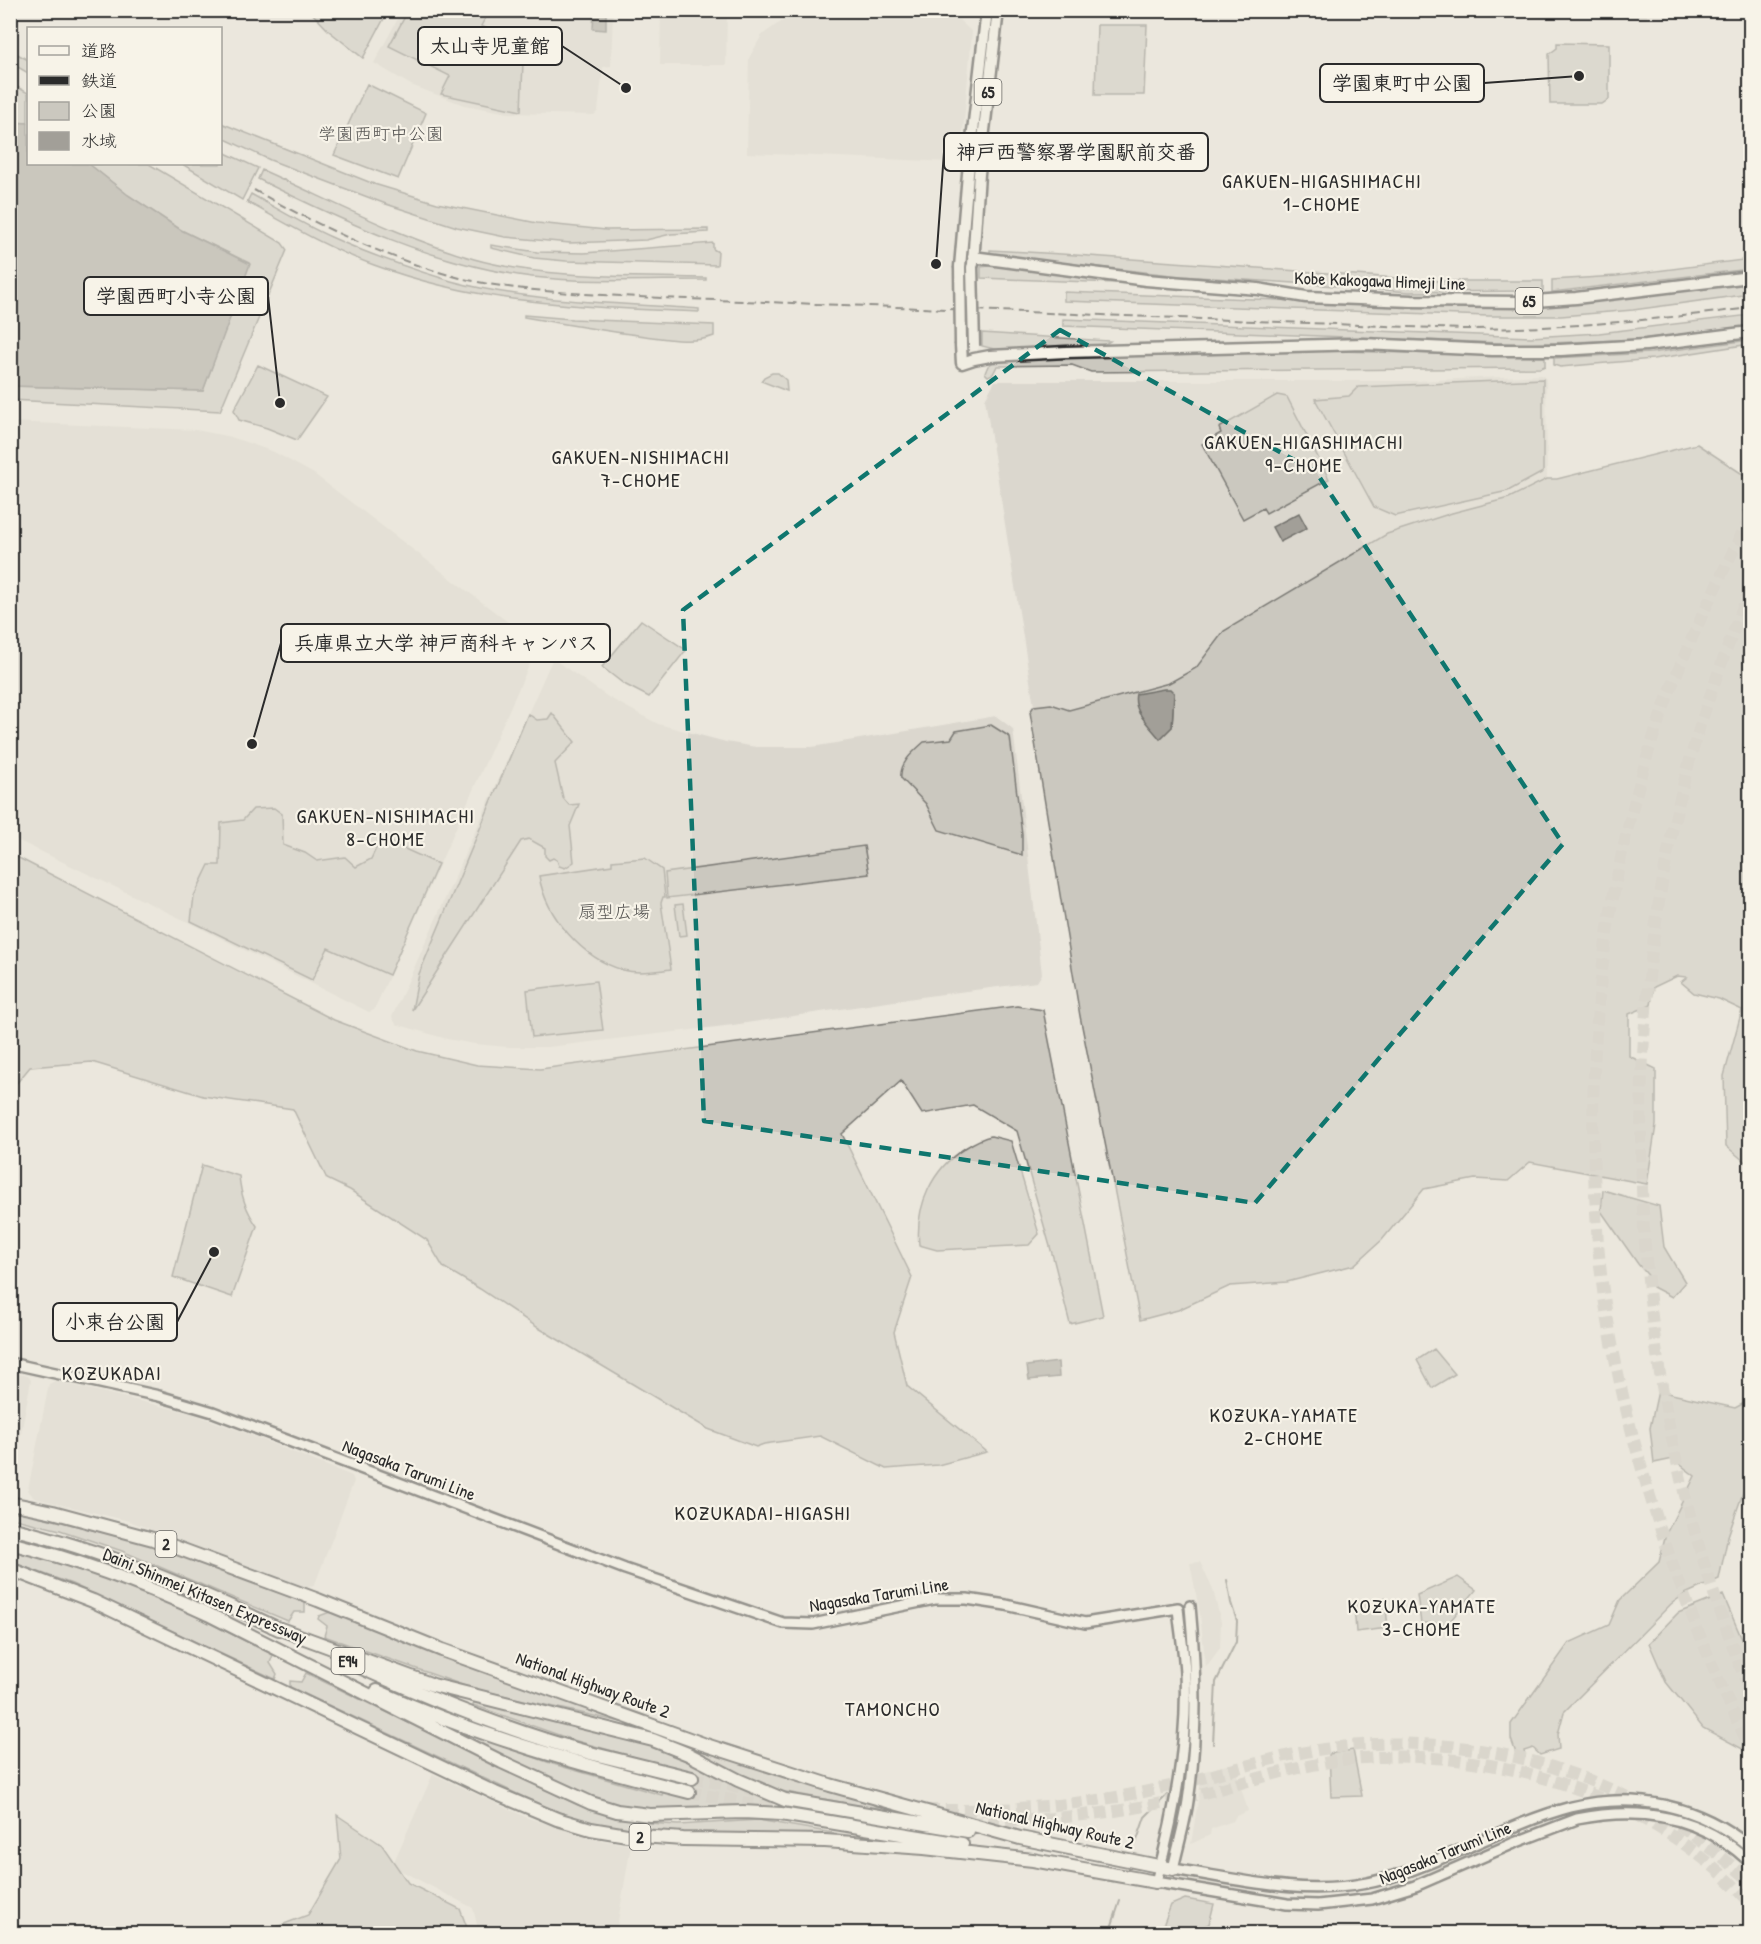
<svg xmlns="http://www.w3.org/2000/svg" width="1761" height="1944" font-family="'Patrick Hand','Klee One',sans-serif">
<rect width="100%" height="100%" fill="#ebe7dd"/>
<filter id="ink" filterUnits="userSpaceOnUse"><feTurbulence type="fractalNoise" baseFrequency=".0167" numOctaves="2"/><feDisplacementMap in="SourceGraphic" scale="12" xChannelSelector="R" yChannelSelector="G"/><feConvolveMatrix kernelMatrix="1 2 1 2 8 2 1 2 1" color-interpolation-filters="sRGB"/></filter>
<g filter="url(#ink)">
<path fill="#dbd7ce" d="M 402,11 L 613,11 L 611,66 L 603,67 L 598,111 L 594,115 L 508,113 L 464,105 L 411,85 L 374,63 Z
M 661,11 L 727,11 L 726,65 L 660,65 Z
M 1554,11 L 1647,11 L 1647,19 L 1624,19 L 1623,16 L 1554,15 Z
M 810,14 L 959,20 L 972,32 L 961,154 L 952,162 L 747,153 L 749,58 L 762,35 L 776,25 L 792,16 Z
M 1542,375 L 1546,379 L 1547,479 L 1509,498 L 1452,513 L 1225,631 L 1196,668 L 1169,683 L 1068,710 L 1051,704 L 1034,706 L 985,399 L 995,381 L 1416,381 Z
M 10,422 L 196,430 L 231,437 L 274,452 L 314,474 L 534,642 L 536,650 L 374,1010 L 369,1012 L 190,923 L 11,837 Z
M 552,660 L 556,661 L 608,697 L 658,724 L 726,742 L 756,747 L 812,747 L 996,716 L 1013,729 L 1042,974 L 1037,982 L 928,996 L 733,1025 L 548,1047 L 508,1047 L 475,1044 L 447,1039 L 396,1024 L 392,1017 Z
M 11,1372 L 28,1376 L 31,1380 L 11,1487 Z
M 55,1381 L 190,1413 L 243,1432 L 352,1476 L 354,1481 L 315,1584 L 307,1588 L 129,1521 L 34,1498 L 28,1490 L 49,1384 Z
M 1200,1562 L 1213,1590 L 1221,1622 L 1220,1648 L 1206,1667 L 1200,1614 L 1190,1563 Z
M 1237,1762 L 1237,1774 L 1248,1811 L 1236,1816 L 1233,1821 L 1211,1829 L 1210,1835 L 1191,1844 L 1202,1777 L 1205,1771 Z
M 433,1774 L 528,1818 L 594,1839 L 631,1845 L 616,1933 L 479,1933 L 473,1908 L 392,1866 Z"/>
<path fill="#cbc8bf" stroke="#7b7a75" stroke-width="1.5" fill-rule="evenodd" d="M 310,11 L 388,11 L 363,58 L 329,31 Z
M 408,11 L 489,11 L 481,26 L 527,45 L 523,62 L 521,111 L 441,94 L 450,76 L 389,46 Z
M 1097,25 L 1147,25 L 1144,95 L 1095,95 Z
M 1557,43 L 1609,44 L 1609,99 L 1602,104 L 1550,104 L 1549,54 L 1557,48 Z
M 12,51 L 28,60 L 28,73 L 11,63 Z
M 10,83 L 28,93 L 28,123 L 11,122 Z
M 367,84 L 426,113 L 398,179 L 334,155 Z
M 221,123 L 374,184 L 437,203 L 537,223 L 606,230 L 708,229 L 708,232 L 671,234 L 646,240 L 570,243 L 505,237 L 457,227 L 386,204 L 270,160 L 221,137 Z
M 221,151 L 258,168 L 242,200 L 182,164 L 220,164 Z
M 89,164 L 149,164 L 282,243 L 287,250 L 220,411 L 11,400 L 10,386 L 203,391 L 249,263 L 181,230 L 128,195 Z
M 262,170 C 332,201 401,238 474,259 C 545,279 632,276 706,278 L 706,280 C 649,280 589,283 532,277 C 436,265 344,222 258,179 Z
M 251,194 C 278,209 304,225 331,237 C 370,255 411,269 451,281 C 527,302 620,303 699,309 L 699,312 C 586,307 481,305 374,265 C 329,249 289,225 247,202 Z
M 713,243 L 713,249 L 718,252 L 717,265 L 566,261 L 534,258 L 491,248 L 491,245 L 537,252 L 584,253 Z
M 990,250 L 1061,254 L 1440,281 L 1543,281 L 1543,291 L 1409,292 L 1310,284 L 1181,276 L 990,255 Z
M 1750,259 L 1750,269 L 1552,292 L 1552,280 L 1617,276 Z
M 988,262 L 1116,279 L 1116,283 L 981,278 L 981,267 L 988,266 Z
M 1750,283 L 1750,294 L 1633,310 L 1561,316 L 1488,316 L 1064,301 L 1064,292 L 1489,308 L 1561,305 Z
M 524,315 L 572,319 L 714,325 L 714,336 C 693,344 667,339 645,336 C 604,331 564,324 524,317 Z
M 1750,315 L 1750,326 L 1641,339 L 1527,344 L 1063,326 L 1063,319 L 1531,337 L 1599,333 Z
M 982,333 L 1110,341 L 1102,346 L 998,350 L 982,346 Z
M 1750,340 L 1750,344 L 1653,359 L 1560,367 L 1554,365 L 1554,358 L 1651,353 Z
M 1307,350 L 1545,357 L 1545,366 L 1540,368 L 1091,372 L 1072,365 L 997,366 L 993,374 L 988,376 L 985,373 L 988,366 L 996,360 L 1032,360 L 1051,356 Z
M 258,365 L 327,397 L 297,440 L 267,428 L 239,420 L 234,410 Z
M 772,373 L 778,373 L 786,380 L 787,391 L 761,381 L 764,377 Z
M 1543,379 L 1543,472 L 1508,491 L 1395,516 L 1374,507 L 1315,399 L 1349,396 L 1358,387 Z
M 1277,395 L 1287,397 L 1329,479 L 1266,513 L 1263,508 L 1243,519 L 1202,444 L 1221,433 L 1219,428 Z
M 1697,444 L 1750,479 L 1750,495 L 1744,510 L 1750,539 L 1750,1166 L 1726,1146 L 1724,1076 L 1742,1010 L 1719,999 L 1694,993 L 1681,982 L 1687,977 L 1677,976 L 1654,987 L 1651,1005 L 1629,1014 L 1629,1056 L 1656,1069 L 1656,1125 L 1647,1184 L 1530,1162 L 1508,1181 L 1475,1179 L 1424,1189 L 1382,1240 L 1354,1265 L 1287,1282 L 1230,1286 L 1178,1310 L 1140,1320 L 1080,1016 L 1030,712 L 1034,706 L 1051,704 L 1069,710 L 1169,683 L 1196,668 L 1224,631 L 1387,534 L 1452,513 L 1509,498 L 1547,479 L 1557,479 ZM 1174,693 L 1172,727 L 1160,738 L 1139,713 Z
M 641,620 L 686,650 L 649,697 L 624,684 L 602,667 Z
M 552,713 L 575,742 L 555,763 L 563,798 L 569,805 L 579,804 L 570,826 L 574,862 L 565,868 L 559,866 L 557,860 L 553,858 L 549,860 L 545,856 L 545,848 L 529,839 L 521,841 L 412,1010 L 419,974 L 528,714 L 537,720 L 548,719 Z
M 991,725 L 1010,737 L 1022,835 L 1022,855 L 939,830 L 926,804 L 901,778 C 899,763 914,751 924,742 L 951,739 L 956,731 Z
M 274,808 L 282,814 L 283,845 L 305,853 L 317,861 L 345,857 L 356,867 L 371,859 L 379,842 L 385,840 L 438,864 L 389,975 L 328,948 L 312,980 L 191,921 L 194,896 L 209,865 L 220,865 L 221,823 L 243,820 L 253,809 Z
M 864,846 L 869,874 L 667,898 L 665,873 Z
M 11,854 L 334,1020 L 417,1051 L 477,1065 L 540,1069 L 1017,1006 L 1043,1010 L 1103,1316 L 1070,1324 L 1053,1257 L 1017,1131 L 973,1105 L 922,1114 L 901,1081 L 842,1134 L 912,1277 L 894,1332 L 907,1386 L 987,1452 L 938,1465 L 886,1469 L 820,1436 L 764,1444 L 756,1447 L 708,1429 L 537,1327 L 480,1289 L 443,1267 L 427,1240 L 350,1190 L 327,1179 L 293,1109 L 203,1096 L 92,1062 L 30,1067 L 11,1090 Z
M 645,858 L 662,870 L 665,897 L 663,897 L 661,903 L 671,969 C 656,971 638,974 623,970 C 583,959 546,917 539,876 L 612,865 L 612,861 Z
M 683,904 L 687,935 L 679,936 L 675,905 Z
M 596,981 L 603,1030 L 532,1037 L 527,990 Z
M 991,1136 L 1011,1141 L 1039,1234 L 1029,1245 L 937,1250 L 919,1245 C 915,1206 932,1169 965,1148 C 973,1143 981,1138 991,1136 Z
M 202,1165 L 239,1176 C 241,1196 246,1210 257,1226 L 232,1297 L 173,1277 Z
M 1603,1190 L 1659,1206 L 1664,1247 L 1685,1282 L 1672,1297 L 1653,1287 L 1653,1281 L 1638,1264 L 1601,1211 Z
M 1434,1349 L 1455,1374 L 1432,1388 L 1417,1360 Z
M 1658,1391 L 1735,1408 L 1750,1400 L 1750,1480 L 1747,1481 L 1728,1536 L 1720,1574 L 1719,1579 L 1685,1594 L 1671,1604 L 1564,1712 L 1558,1734 L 1559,1749 L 1540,1755 L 1533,1748 L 1524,1751 L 1525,1757 L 1519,1762 L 1511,1739 L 1511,1724 L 1569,1643 L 1609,1625 L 1620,1600 L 1659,1562 L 1666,1534 L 1695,1476 L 1673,1459 L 1654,1463 L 1650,1428 Z
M 10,1509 L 152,1545 L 298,1600 L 305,1602 L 305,1612 L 294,1612 L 288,1621 L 122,1551 L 60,1530 L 11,1518 Z
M 10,1550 C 70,1565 130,1585 186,1611 C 215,1625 244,1641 273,1655 L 270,1663 L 277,1674 L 275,1679 L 72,1584 L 11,1562 Z
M 1458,1577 L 1476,1590 L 1446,1626 L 1437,1623 L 1421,1623 L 1417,1595 Z
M 1723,1595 L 1750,1658 L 1750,1753 L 1703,1728 L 1666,1682 L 1649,1643 L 1678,1613 Z
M 1385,1598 L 1388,1628 L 1356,1632 L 1354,1603 Z
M 330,1612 L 545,1691 L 890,1811 L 770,1789 L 757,1784 L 681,1742 L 634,1725 L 471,1688 L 324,1636 L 327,1626 L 318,1619 L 319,1616 Z
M 306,1673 L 578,1805 L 610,1815 L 649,1823 L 678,1825 L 758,1820 L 851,1836 L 651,1832 L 584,1821 L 547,1808 L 290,1687 L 290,1681 L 301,1682 Z
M 475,1701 L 665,1749 L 772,1800 L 771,1808 L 704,1811 L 635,1808 L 613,1804 L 589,1797 L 464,1737 L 466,1733 L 553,1764 L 662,1795 L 663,1792 L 688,1797 L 693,1773 L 573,1740 L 473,1705 Z
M 1353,1750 L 1362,1796 L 1331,1797 L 1329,1754 Z
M 337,1815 L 382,1845 L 408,1883 L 460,1909 L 469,1933 L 272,1933 L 271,1929 L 308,1915 L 341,1859 Z
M 1185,1899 L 1214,1904 L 1209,1924 C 1188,1932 1184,1937 1162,1928 L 1171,1905 Z"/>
<path fill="#a29f98" stroke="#72716c" stroke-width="1.5" d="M 594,11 L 606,11 L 606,30 L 593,29 Z
M 10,122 L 28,123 L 28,164 L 89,164 L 128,195 L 181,230 L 250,264 L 203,391 L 11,386 Z
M 1299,513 L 1307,528 L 1280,542 L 1272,527 Z
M 1164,689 L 1170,689 L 1174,693 L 1172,727 L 1160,739 C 1149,725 1132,711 1136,694 Z
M 1058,1362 L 1059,1377 L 1029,1380 L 1027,1366 Z"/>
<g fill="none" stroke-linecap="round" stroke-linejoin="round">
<path stroke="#72716c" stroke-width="2" d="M 1213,1744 L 1216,1682 L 1236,1642 L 1237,1621 L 1231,1603 L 1227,1580
M 1136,1843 L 1145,1817 L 1167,1795
M 1109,1934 L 1120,1901"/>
<path stroke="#c5c1b9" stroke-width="12" stroke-dasharray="12 6" stroke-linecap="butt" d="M 1750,517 C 1712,593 1673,672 1648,754 C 1604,898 1587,1042 1595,1193 C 1597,1236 1600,1279 1608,1321 C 1633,1469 1685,1613 1750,1748
M 1750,588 C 1730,641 1709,694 1693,749 C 1620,1000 1625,1303 1701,1553 C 1715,1600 1733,1647 1750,1693
M 692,1778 L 755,1790
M 689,1792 C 751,1804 814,1815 878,1820
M 843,1805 L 910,1809
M 927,1810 C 1003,1811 1083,1806 1157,1789 C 1213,1777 1267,1757 1324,1749 C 1478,1726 1636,1776 1750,1881
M 970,1823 C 1046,1820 1122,1814 1196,1795 C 1252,1781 1305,1762 1364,1758 C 1498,1747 1661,1800 1750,1903"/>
<g stroke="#2b2b2b" stroke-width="14">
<path id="secondary" d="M 10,1363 L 159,1396 L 213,1412 L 625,1569 L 783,1623 L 813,1624 L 935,1599 L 967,1599 L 1006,1605 L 1085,1623 L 1178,1608 C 1180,1630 1184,1651 1185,1673 C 1188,1744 1175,1814 1156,1882 L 1287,1904 L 1318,1905 L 1372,1899 L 1415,1886 L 1514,1843 L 1577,1819 C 1641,1806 1702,1816 1750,1862
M 1190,1606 C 1196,1671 1198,1735 1188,1801 C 1185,1823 1178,1846 1173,1869 C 1237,1879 1302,1896 1367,1883 C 1399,1877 1431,1862 1461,1850 C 1497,1834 1533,1817 1571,1807 C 1635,1791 1700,1806 1750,1847"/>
</g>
<g stroke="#2b2b2b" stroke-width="15">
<path id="primary" d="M 973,257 L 1146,280 L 1258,289 L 1306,297 L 1412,301 L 1521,302 L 1576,298 L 1750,277
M 973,264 L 979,174 L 998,10
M 960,267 L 968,174 L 987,10
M 961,345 L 962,363 L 974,359 L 990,356 L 1066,352 L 1364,344 L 1492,350 L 1561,350 L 1646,345 L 1750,332"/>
</g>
<g stroke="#2b2b2b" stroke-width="16">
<path id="highway" d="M 10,1503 L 53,1512 L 153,1539 L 318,1600 L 442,1650 L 703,1744 L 830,1785 L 1020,1838 L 1173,1869
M 10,1528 C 103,1550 193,1588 279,1629
M 10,1543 C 78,1560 145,1585 208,1614
M 10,1569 L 93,1601 L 495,1793 L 557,1819 L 591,1829 L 627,1835 L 683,1839 L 825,1841 L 924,1848 L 1033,1860 L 1156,1882
M 202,1611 L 502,1762 L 591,1803 L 617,1811 L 650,1815 L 743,1812 L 781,1814 L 962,1844
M 272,1626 L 433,1685 L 653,1740 L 688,1754 L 738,1780 L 785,1800 L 968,1831
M 340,1658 C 422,1696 507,1731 594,1754 C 626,1762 659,1770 692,1778
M 377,1691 C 477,1736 582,1765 689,1792"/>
</g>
<use href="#secondary" stroke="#f7f3e8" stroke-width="9"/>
<use href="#primary" stroke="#f7f3e8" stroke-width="10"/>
<use href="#highway" stroke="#f7f3e8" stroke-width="12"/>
<path stroke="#2b2b2b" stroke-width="2" stroke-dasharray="9 4.5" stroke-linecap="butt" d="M 254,190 C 319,226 387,259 460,278 C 517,292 578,293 637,297 L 1462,329 C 1559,329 1654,320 1750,308"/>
<g stroke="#2b2b2b" stroke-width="15" stroke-linecap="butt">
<path id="primary-bridge" d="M 960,267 L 961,345
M 972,267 L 974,346"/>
</g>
<use href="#primary-bridge" stroke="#f7f3e8" stroke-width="10"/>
</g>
</g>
<path d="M0 0H1761V1944H0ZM 1060,330 L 1316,472 L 1563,844 L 1255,1203 L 704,1121 L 683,610 Z" fill="#ebe7dd" fill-opacity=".55" fill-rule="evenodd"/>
<path fill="none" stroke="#0f766e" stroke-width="4.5" stroke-dasharray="12 8" stroke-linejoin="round" d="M 1060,330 L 1316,472 L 1563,844 L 1255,1203 L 704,1121 L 683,610 Z"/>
<g text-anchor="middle" stroke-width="4.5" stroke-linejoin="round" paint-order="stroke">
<g fill="#f7f3e8" stroke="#686764" stroke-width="1.5">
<rect x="974.5" y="79" width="27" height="26" rx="4.5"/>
<rect x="1515.5" y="288" width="27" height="26" rx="4.5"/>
<rect x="155.5" y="1531" width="21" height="26" rx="4.5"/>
<rect x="331.5" y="1648" width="33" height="26" rx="4.5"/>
<rect x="629.5" y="1824" width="21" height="26" rx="4.5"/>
</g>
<g font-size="16" font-weight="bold" fill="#2b2b2b">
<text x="988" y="98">65</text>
<text x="1529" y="307">65</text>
<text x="166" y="1550">2</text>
<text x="348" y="1667">E94</text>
<text x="640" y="1843">2</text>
</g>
<g font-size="18" fill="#535250" stroke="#f7f3e8">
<text x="381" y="140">学園西町中公園</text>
<text x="614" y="918">扇型広場</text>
</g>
<g font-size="18" fill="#2b2b2b" stroke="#f7f3e8">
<text transform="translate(1380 281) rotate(2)" y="6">Kobe Kakogawa Himeji Line</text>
<text transform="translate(409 1470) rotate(21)" y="6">Nagasaka Tarumi Line</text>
<text transform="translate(879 1595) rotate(-9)" y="6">Nagasaka Tarumi Line</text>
<text transform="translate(205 1596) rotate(23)" y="6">Daini Shinmei Kitasen Expressway</text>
<text transform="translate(593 1685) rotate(20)" y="6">National Highway Route 2</text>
<text transform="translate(1055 1825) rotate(13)" y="6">National Highway Route 2</text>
<text transform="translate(1445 1853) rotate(-22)" y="6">Nagasaka Tarumi Line</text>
</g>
<g font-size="20" letter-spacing="1.5" fill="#2b2b2b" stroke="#f7f3e8">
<text x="1322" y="188">GAKUEN-HIGASHIMACHI<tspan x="1322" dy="23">1-CHOME</tspan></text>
<text x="1304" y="449">GAKUEN-HIGASHIMACHI<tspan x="1304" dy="23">9-CHOME</tspan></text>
<text x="641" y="464">GAKUEN-NISHIMACHI<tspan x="641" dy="23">7-CHOME</tspan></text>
<text x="386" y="823">GAKUEN-NISHIMACHI<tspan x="386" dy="23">8-CHOME</tspan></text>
<text x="112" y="1380">KOZUKADAI</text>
<text x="1284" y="1422">KOZUKA-YAMATE<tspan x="1284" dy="23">2-CHOME</tspan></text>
<text x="763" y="1520">KOZUKADAI-HIGASHI</text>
<text x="1422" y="1613">KOZUKA-YAMATE<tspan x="1422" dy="23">3-CHOME</tspan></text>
<text x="893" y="1716">TAMONCHO</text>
</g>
</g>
<path fill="none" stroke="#2b2b2b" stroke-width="2" d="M626 88L562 46M1579 76L1484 83M936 264L944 152M280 403L268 296M252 744L281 643M214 1252L177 1322"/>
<g fill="#2b2b2b" stroke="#f7f3e8" stroke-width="2">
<circle cx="626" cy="88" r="6"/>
<circle cx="1579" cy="76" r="6"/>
<circle cx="936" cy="264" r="6"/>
<circle cx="280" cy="403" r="6"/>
<circle cx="252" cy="744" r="6"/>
<circle cx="214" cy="1252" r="6"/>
</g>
<g fill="#f7f3e8" stroke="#2b2b2b" stroke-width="2">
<rect x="418" y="27" width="144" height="38" rx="6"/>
<rect x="1320" y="64" width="164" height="38" rx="6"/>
<rect x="944" y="133" width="264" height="38" rx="6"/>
<rect x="84" y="277" width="184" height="38" rx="6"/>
<rect x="281" y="624" width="329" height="38" rx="6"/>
<rect x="53" y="1303" width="124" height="38" rx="6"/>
</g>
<g font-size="20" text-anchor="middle" font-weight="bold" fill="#2b2b2b">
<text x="490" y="53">太山寺児童館</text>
<text x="1402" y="90">学園東町中公園</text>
<text x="1076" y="159">神戸西警察署学園駅前交番</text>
<text x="176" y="303">学園西町小寺公園</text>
<text x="446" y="650">兵庫県立大学 神戸商科キャンパス</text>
<text x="115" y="1329">小束台公園</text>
</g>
<rect width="1761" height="1944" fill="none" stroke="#f7f3e8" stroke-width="36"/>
<rect x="18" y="18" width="1725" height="1908" fill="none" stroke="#2b2b2b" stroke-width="2" filter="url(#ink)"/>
<rect x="27" y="27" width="195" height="138" fill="#f7f3e8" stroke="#a5a39c" stroke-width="1.5"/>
<rect x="39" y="46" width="30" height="9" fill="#f7f3e8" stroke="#a5a39c" stroke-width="1.5"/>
<text x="81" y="57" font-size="18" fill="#2b2b2b">道路</text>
<rect x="39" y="76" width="30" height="9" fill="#2b2b2b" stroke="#a5a39c" stroke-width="1.5"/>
<text x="81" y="87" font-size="18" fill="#2b2b2b">鉄道</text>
<rect x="39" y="102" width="30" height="18" fill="#cbc8bf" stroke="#a5a39c" stroke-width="1.5"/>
<text x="81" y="117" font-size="18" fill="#2b2b2b">公園</text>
<rect x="39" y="132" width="30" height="18" fill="#a29f98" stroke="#a5a39c" stroke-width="1.5"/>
<text x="81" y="147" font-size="18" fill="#2b2b2b">水域</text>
</svg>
